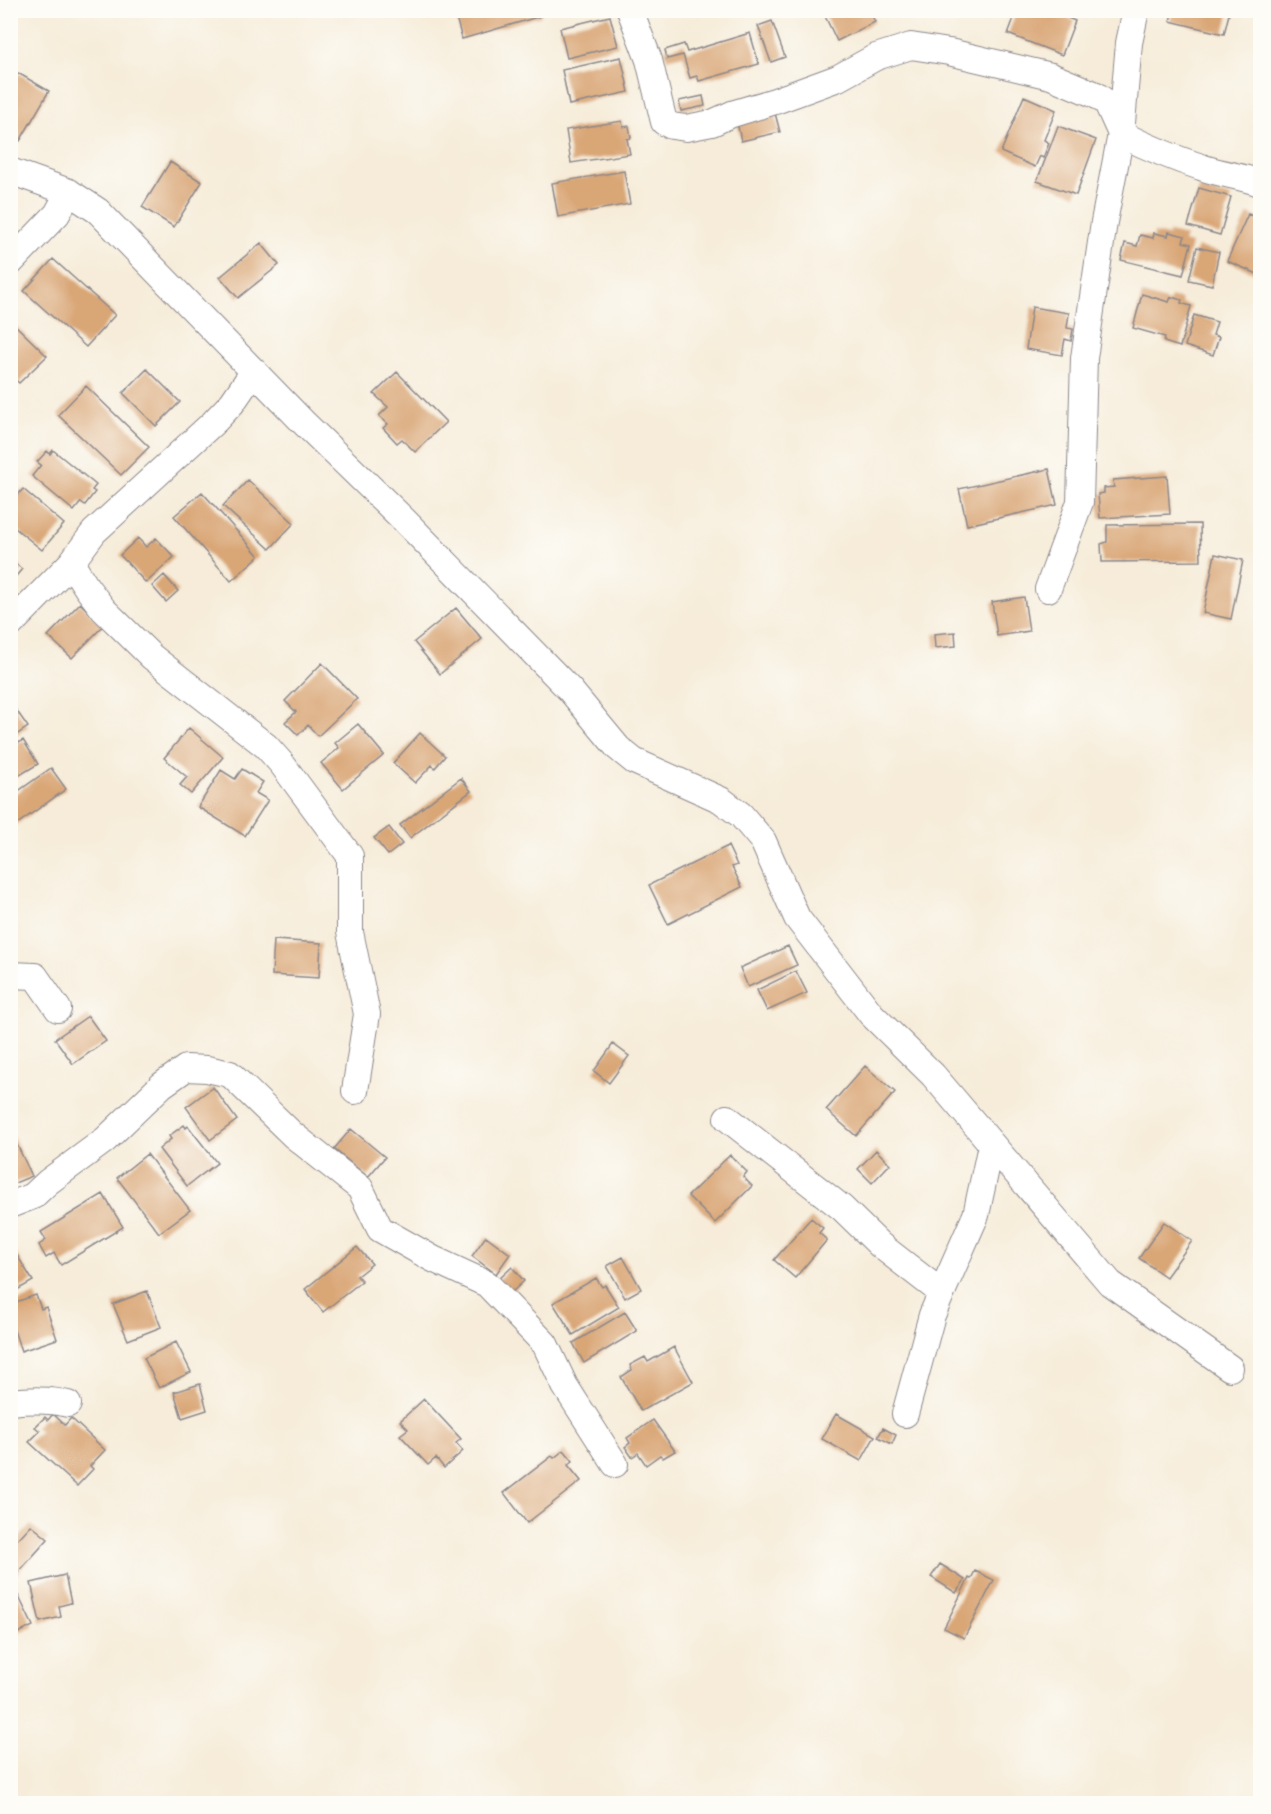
<svg xmlns="http://www.w3.org/2000/svg" width="1271" height="1814" font-family="'IM FELL Double Pica',serif">
<rect width="100%" height="100%" fill="#fdfcf7"/>
<filter id="ink" filterUnits="userSpaceOnUse"><feTurbulence type="fractalNoise" baseFrequency=".0167" numOctaves="2"/><feDisplacementMap in="SourceGraphic" scale="12" xChannelSelector="R" yChannelSelector="G"/><feConvolveMatrix kernelMatrix="1 2 1 2 8 2 1 2 1" color-interpolation-filters="sRGB"/></filter>
<filter id="wash" filterUnits="userSpaceOnUse"><feTurbulence type="fractalNoise" baseFrequency=".008" numOctaves="4" result="noise"/><feDisplacementMap in="SourceGraphic" scale="24" xChannelSelector="R" yChannelSelector="G"/><feGaussianBlur stdDeviation="1.35" result="paint"/><feColorMatrix in="noise" values="0 0 0 0 0 0 0 0 0 0 0 0 0 0 0 0 0 1.4 0 .05"/><feComposite in="paint" operator="in"/></filter>
<g filter="url(#wash)">
<rect width="100%" height="100%" fill="#f6ecd9"/>
<g id="blocks">
<path fill="#d9a676" d="M 454,10 L 539,10 L 541,16 L 462,39 Z
M 822,10 L 869,10 L 875,22 L 837,41 Z
M 1017,10 L 1049,10 L 1075,21 L 1062,55 L 1008,34 Z
M 1173,10 L 1230,10 L 1224,34 L 1170,21 Z
M 610,16 L 618,46 L 567,58 L 560,28 Z
M 772,21 L 785,57 L 771,62 L 758,26 Z
M 750,33 L 759,64 L 699,81 L 697,76 L 690,78 L 683,55 L 667,59 L 665,50 L 684,44 L 687,52 Z
M 621,57 L 629,92 L 569,105 L 562,70 Z
M 18,73 L 49,91 L 20,141 L 10,136 L 10,85 Z
M 703,96 L 705,106 L 681,111 L 679,101 Z
M 1024,96 L 1056,110 L 1044,140 L 1049,143 L 1043,158 L 1040,156 L 1035,167 L 1001,152 Z
M 775,113 L 780,132 L 741,141 L 737,122 Z
M 622,121 L 623,127 L 629,126 L 631,138 L 627,139 L 630,154 L 571,163 L 566,130 Z
M 1058,126 L 1096,140 L 1076,195 L 1037,181 Z
M 170,162 L 202,182 L 174,227 L 142,207 Z
M 624,171 L 630,204 L 558,217 L 552,183 Z
M 1199,188 L 1231,197 L 1220,235 L 1188,226 Z
M 1248,214 L 1260,219 L 1260,275 L 1227,261 Z
M 1169,232 L 1185,236 L 1183,242 L 1191,244 L 1183,275 L 1121,260 L 1125,243 L 1137,246 L 1140,235 L 1153,238 L 1154,233 L 1168,236 Z
M 261,243 L 279,265 L 238,298 L 220,277 Z
M 1197,247 L 1219,252 L 1212,285 L 1189,280 Z
M 53,259 L 115,315 L 86,347 L 24,291 Z
M 1142,294 L 1169,302 L 1171,297 L 1182,300 L 1181,303 L 1191,306 L 1180,347 L 1164,342 L 1165,337 L 1133,328 Z
M 1032,307 L 1069,313 L 1067,328 L 1073,329 L 1071,341 L 1065,339 L 1062,355 L 1026,349 Z
M 1194,315 L 1217,322 L 1213,335 L 1219,337 L 1213,355 L 1185,346 Z
M 10,320 L 47,356 L 19,383 L 10,375 Z
M 147,369 L 180,402 L 156,426 L 123,393 Z
M 397,372 L 446,422 L 415,452 L 402,439 L 397,443 L 383,428 L 388,424 L 379,416 L 388,407 L 374,394 Z
M 86,386 L 149,447 L 121,475 L 58,415 Z
M 53,450 L 96,485 L 92,490 L 95,492 L 85,505 L 81,502 L 74,511 L 32,476 L 41,465 L 37,462 L 47,451 L 50,454 Z
M 1049,469 L 1057,505 L 967,525 L 959,489 Z
M 1167,476 L 1170,514 L 1100,518 L 1098,494 L 1104,493 L 1104,488 L 1114,487 L 1113,480 Z
M 248,480 L 294,523 L 270,549 L 223,506 Z
M 23,489 L 64,524 L 42,550 L 10,524 L 10,504 Z
M 202,492 L 259,556 L 231,581 L 174,516 Z
M 1200,524 L 1201,561 L 1102,562 L 1101,544 L 1107,542 L 1107,525 Z
M 138,538 L 146,547 L 156,538 L 174,557 L 146,583 L 120,555 Z
M 1215,554 L 1243,560 L 1231,619 L 1203,613 Z
M 10,559 L 22,569 L 10,583 Z
M 164,575 L 178,591 L 166,602 L 152,586 Z
M 1024,597 L 1029,631 L 997,636 L 992,602 Z
M 80,603 L 103,626 L 72,658 L 48,636 Z
M 456,608 L 482,639 L 440,674 L 414,642 Z
M 955,632 L 956,646 L 935,648 L 934,634 Z
M 322,663 L 357,699 L 318,736 L 308,725 L 298,735 L 285,722 L 296,712 L 285,701 Z
M 10,701 L 28,727 L 10,739 Z
M 358,724 L 384,755 L 343,789 L 321,763 L 339,748 L 335,743 Z
M 189,728 L 223,757 L 191,794 L 180,785 L 187,777 L 164,758 Z
M 420,733 L 445,756 L 435,768 L 432,765 L 415,783 L 393,763 Z
M 23,740 L 38,764 L 10,781 L 10,748 Z
M 51,768 L 66,789 L 10,829 L 10,797 Z
M 242,769 L 263,782 L 256,793 L 268,800 L 245,836 L 198,807 L 221,770 L 235,779 Z
M 461,778 L 471,791 L 410,838 L 400,825 Z
M 389,827 L 402,844 L 388,855 L 374,838 Z
M 728,846 L 737,865 L 732,867 L 742,887 L 668,924 L 649,885 Z
M 274,940 L 321,943 L 319,978 L 272,975 Z
M 788,946 L 797,965 L 748,987 L 740,968 Z
M 796,971 L 807,993 L 767,1011 L 757,990 Z
M 88,1016 L 106,1041 L 73,1064 L 55,1039 Z
M 613,1044 L 629,1056 L 609,1083 L 594,1071 Z
M 865,1066 L 895,1092 L 856,1136 L 826,1110 Z
M 213,1087 L 237,1120 L 210,1140 L 186,1107 Z
M 184,1125 L 186,1128 L 188,1126 L 217,1163 L 187,1186 L 159,1149 L 171,1139 L 169,1136 Z
M 351,1129 L 385,1157 L 368,1177 L 334,1149 Z
M 10,1130 L 32,1176 L 10,1185 Z
M 876,1150 L 890,1164 L 872,1183 L 858,1169 Z
M 147,1154 L 190,1210 L 159,1233 L 117,1178 Z
M 730,1155 L 747,1172 L 743,1177 L 752,1186 L 715,1223 L 688,1196 Z
M 103,1194 L 123,1227 L 61,1265 L 54,1253 L 46,1258 L 39,1245 L 46,1240 L 41,1232 Z
M 811,1218 L 823,1228 L 819,1233 L 827,1240 L 795,1278 L 774,1260 Z
M 1164,1222 L 1192,1241 L 1166,1277 L 1139,1258 Z
M 486,1236 L 510,1254 L 496,1274 L 472,1256 Z
M 357,1247 L 372,1264 L 357,1276 L 362,1281 L 323,1312 L 305,1289 Z
M 15,1252 L 33,1281 L 10,1294 L 10,1254 Z
M 623,1257 L 641,1289 L 625,1298 L 607,1266 Z
M 512,1267 L 524,1281 L 511,1293 L 498,1280 Z
M 596,1278 L 602,1287 L 605,1285 L 619,1307 L 573,1335 L 553,1303 Z
M 147,1291 L 161,1327 L 128,1340 L 113,1304 Z
M 36,1295 L 41,1309 L 46,1307 L 57,1339 L 21,1351 L 14,1330 L 10,1332 L 10,1304 Z
M 625,1312 L 637,1331 L 584,1363 L 573,1343 Z
M 176,1342 L 191,1372 L 159,1388 L 144,1358 Z
M 674,1347 L 693,1382 L 641,1411 L 621,1377 L 632,1370 L 630,1365 L 645,1357 L 648,1362 Z
M 200,1384 L 207,1410 L 182,1418 L 174,1392 Z
M 424,1399 L 461,1439 L 456,1443 L 463,1451 L 444,1468 L 436,1458 L 428,1465 L 400,1435 L 408,1429 L 400,1421 Z
M 53,1414 L 65,1425 L 71,1418 L 105,1450 L 90,1466 L 93,1469 L 77,1486 L 29,1442 L 40,1431 L 35,1427 L 45,1417 L 48,1420 Z
M 836,1414 L 875,1436 L 861,1461 L 822,1439 Z
M 653,1420 L 675,1451 L 663,1458 L 660,1455 L 646,1465 L 638,1453 L 632,1457 L 625,1447 L 630,1443 L 627,1438 Z
M 883,1428 L 896,1435 L 892,1444 L 878,1437 Z
M 564,1450 L 573,1461 L 568,1465 L 581,1481 L 527,1523 L 504,1493 L 552,1456 L 554,1458 Z
M 31,1525 L 48,1539 L 15,1576 L 10,1572 L 10,1543 L 15,1537 L 18,1539 Z
M 940,1564 L 965,1580 L 956,1593 L 931,1577 Z
M 975,1571 L 994,1580 L 964,1638 L 944,1628 L 969,1578 L 971,1579 Z
M 65,1575 L 71,1603 L 59,1606 L 61,1617 L 40,1622 L 31,1583 Z
M 18,1595 L 33,1626 L 12,1636 L 10,1599 Z"/>
</g>
</g>
<g filter="url(#ink)">
<use href="#blocks" fill-opacity="0" stroke="#8c878a" stroke-width="1.5"/>
<g fill="none" stroke-linecap="round" stroke-linejoin="round">
<g stroke="#8c878a" stroke-width="28">
<path id="minor" d="M 630,10 L 649,60 L 664,122 L 672,126 L 686,128 L 712,123 L 732,114 L 775,101 L 838,78 L 876,57 L 911,46 L 949,52 L 1051,76 L 1096,95 L 1107,103 L 1121,134 C 1147,147 1173,158 1201,167 C 1220,174 1241,176 1260,183
M 10,171 L 69,192 L 98,211 L 303,422 L 404,520 L 570,690 L 618,748 L 634,761 L 721,800 L 741,815 L 763,841 L 797,918 L 871,1014 L 933,1075 L 1110,1283 L 1230,1368
M 10,263 L 57,214 L 69,192
M 71,563 L 87,588 L 104,610 L 152,657 L 266,746 L 282,764 L 350,856 L 350,932 L 367,1014 L 355,1091
M 1048,589 L 1080,502 L 1084,358 L 1104,222 L 1121,134 L 1129,43 L 1136,10
M 10,625 L 71,563 L 94,532 L 214,422 L 232,403 L 254,371
M 10,975 L 35,976 L 58,1009
M 727,1118 L 842,1208 L 880,1245 L 942,1293
M 10,1205 L 33,1196 L 48,1182 L 105,1140 L 162,1085 L 186,1068 L 207,1069 L 230,1074 L 293,1135 L 360,1188 L 380,1229 L 433,1259 L 487,1284 L 545,1344 L 565,1386 L 615,1464
M 10,1402 C 30,1400 49,1399 68,1404
M 905,1414 L 932,1315 L 976,1215 L 991,1145"/>
</g>
<use href="#minor" stroke="#fff" stroke-width="26"/>
</g>
</g>
<rect width="1271" height="1814" fill="none" stroke="#fdfcf7" stroke-width="36"/>
</svg>
